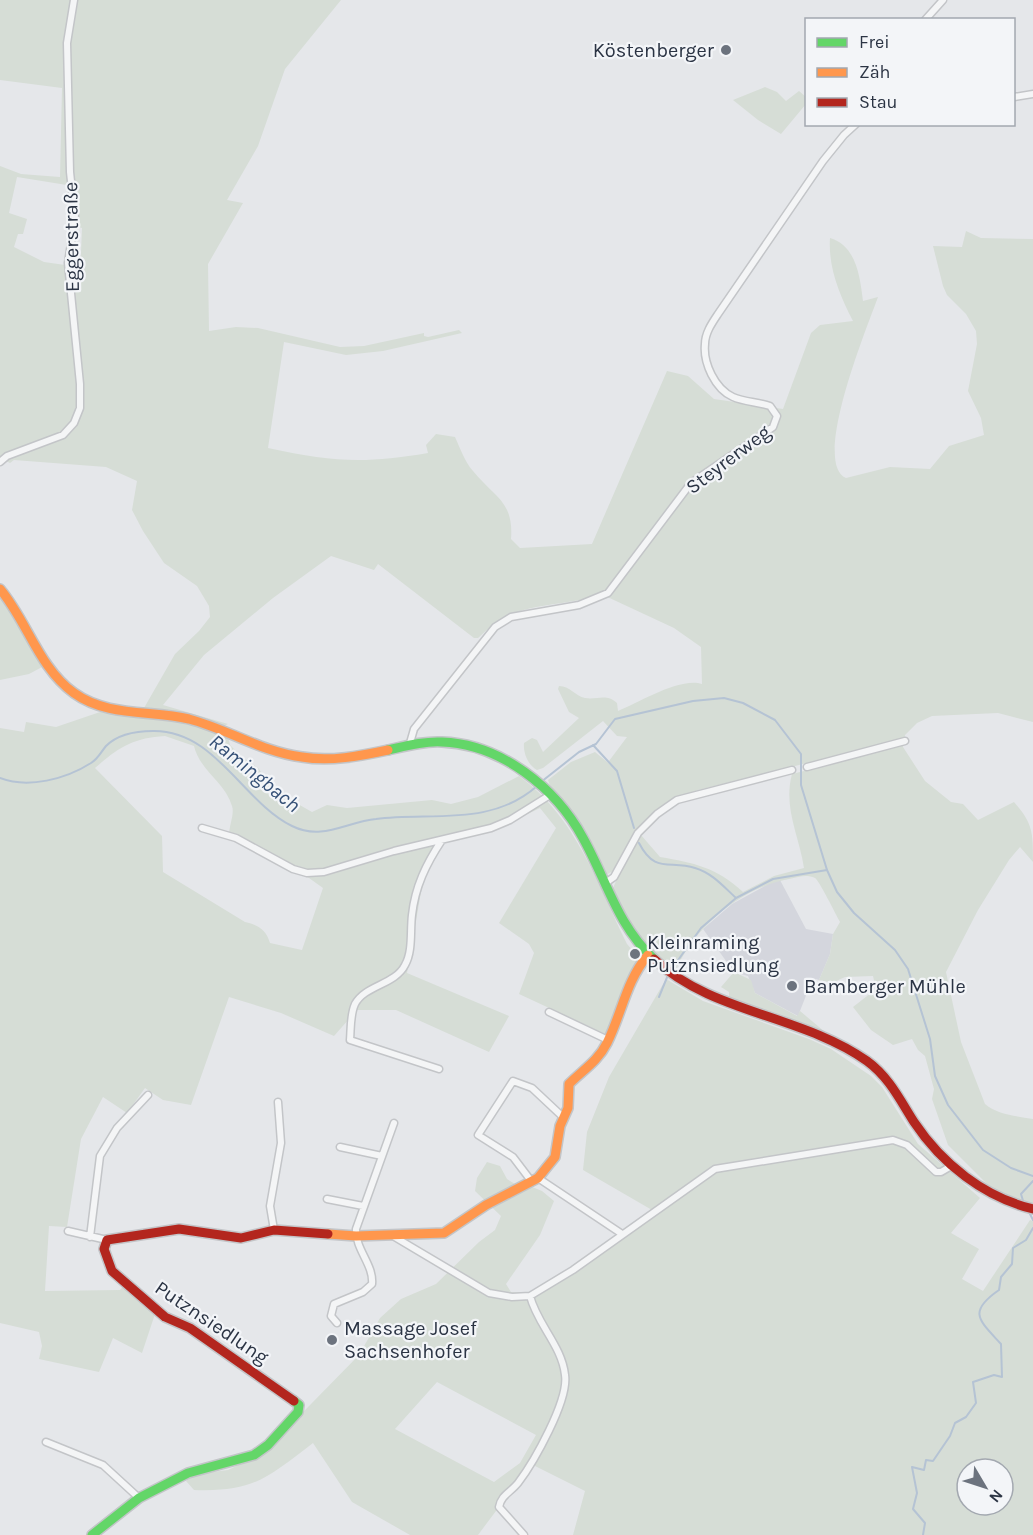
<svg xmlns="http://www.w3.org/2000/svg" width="1033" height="1535" font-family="Karla,sans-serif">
<rect width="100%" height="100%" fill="#e5e7ea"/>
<path fill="#d4d6dd" d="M 780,880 L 806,929 L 833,934 L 830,954 L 819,980 L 816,979 L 809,988 L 798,1016 L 755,993 L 748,976 L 734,972 L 703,929 L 732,904 L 774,881 Z"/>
<path fill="#d6ddd6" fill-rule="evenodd" d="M 0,0 L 341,0 L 285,69 L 258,146 L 227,200 L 243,203 L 208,264 L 209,331 L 236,327 L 258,328 L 340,347 L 364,346 L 424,333 L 424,336 L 428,337 L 459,330 L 462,333 L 383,351 L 346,355 L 284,342 L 268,448 C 332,462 364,464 428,453 L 426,445 L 436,434 L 455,437 C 460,448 465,462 473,471 C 494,497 514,501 511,539 L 520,548 L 592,544 L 667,371 L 688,376 L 714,399 L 783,409 L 811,333 L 820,325 L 853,321 C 840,296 828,268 830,238 C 857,246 860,278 863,301 L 878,297 C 868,325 811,463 846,478 L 890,467 L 930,469 L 949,446 L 984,435 L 981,418 L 968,391 L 977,344 L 976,331 L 966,314 L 947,295 L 943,286 L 933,246 L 962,247 L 966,231 L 981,238 L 1033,239 L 1033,722 L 998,713 L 932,716 L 917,723 L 905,735 L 903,747 L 925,781 L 951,802 L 963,804 L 978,820 L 1014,802 C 1033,824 1033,832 1033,862 L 1020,847 L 1009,860 L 978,910 L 946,972 L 961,1042 L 985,1104 C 998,1115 1016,1116 1033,1119 L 1033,1204 L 1003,1195 L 986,1183 L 948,1145 L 932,1099 L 934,1089 L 925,1056 L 918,1050 L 912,1039 L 893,1045 L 871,1030 L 853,1007 L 876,989 L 873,976 L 845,977 L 832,983 L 819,980 L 830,954 L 833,934 L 840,922 C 836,915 819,880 815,878 C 806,874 799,877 789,879 C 741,888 694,927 675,972 L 637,938 L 624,918 L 613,888 L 628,854 L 641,835 L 660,857 C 694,863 716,867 743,892 L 774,876 L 804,868 C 799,835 783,808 792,774 L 808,770 L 807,763 L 698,790 L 669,802 L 638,829 L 615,870 L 604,876 L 552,791 L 548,780 L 571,762 L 595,752 L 612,766 L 609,761 L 627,737 L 617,736 L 603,721 L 543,768 L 537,770 C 528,765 523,753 524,743 L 532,738 L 537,740 L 543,752 L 579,718 L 569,712 L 558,689 L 559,686 C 570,686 575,696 585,698 C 598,700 606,693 617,703 L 618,711 C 640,702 680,677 702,684 L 701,647 L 674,628 L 601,594 C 569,606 530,602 500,620 C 492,624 485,632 478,638 L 474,638 L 378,564 L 374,570 L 331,556 L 273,598 L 204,655 L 163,705 L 228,724 L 224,726 L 167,711 L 144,708 L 175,654 L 199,631 L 210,617 L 209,606 L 197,586 L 164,563 L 143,531 L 132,510 L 137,481 L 106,467 L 14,460 L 10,463 L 0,458 L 0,166 L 21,174 L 60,177 L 62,88 L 0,80 ZM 17,177 L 73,186 L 76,226 L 82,228 L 80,277 L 65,277 L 65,265 L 44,262 L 14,247 L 18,234 L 23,234 L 27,219 L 9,213 Z
M 765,87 L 777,92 L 786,101 L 799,91 L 806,97 L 806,104 L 781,134 L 758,120 L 733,100 Z
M 0,595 L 7,602 L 44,666 L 29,674 L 0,680 Z
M 103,711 L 197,724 L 228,737 L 230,745 L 241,756 L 258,768 L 275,791 L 312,812 L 327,805 L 347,808 L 432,800 L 451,804 L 478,797 L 519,776 C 576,817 597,883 627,944 L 640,959 L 605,1034 L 519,994 L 534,953 L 529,944 L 499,923 L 556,828 L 540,808 L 499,828 L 443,842 L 427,871 L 421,892 L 407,973 L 509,1016 L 489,1052 L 396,1010 L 357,1010 L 334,1036 L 281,1013 L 229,997 L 191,1105 L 163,1100 L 145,1088 L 127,1113 L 103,1097 L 81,1139 L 67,1227 L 49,1226 L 45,1291 L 120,1290 L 124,1285 L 155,1314 L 142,1353 L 113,1338 L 99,1372 L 39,1359 L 42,1346 L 39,1332 L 0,1323 L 0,728 L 24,732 L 26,722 L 56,727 ZM 165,736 L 194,746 C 200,771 225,782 232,806 C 235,814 228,828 229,838 L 309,878 L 323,888 L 302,950 L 270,943 C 266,929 258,925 245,922 L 163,872 L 162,836 L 95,768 C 119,747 133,738 165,736 Z
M 734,972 L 751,980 L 755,993 L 797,1016 L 800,1011 L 825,1032 L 729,998 L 729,992 L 721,987 Z
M 666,979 L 703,1001 L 809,1039 L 831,1049 L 871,1076 L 882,1087 L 918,1144 L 980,1198 L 951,1233 L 979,1249 L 962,1279 L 983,1291 L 1030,1220 L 1033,1221 L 1033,1535 L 573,1535 L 585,1491 L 531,1464 L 478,1535 L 410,1535 L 352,1502 L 313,1443 C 267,1478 254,1492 194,1490 L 186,1481 L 196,1474 L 228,1470 L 263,1453 L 359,1355 L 380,1318 L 401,1299 L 436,1284 L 479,1242 L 495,1230 L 501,1216 L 475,1191 L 477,1178 L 487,1162 L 500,1166 L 507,1179 L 515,1184 L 520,1182 L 542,1191 L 554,1201 L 540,1235 L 506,1284 L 511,1292 L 529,1293 L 553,1282 L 652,1210 L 583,1170 L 587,1132 L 609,1077 ZM 437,1382 L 536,1435 L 520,1463 L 494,1482 L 395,1429 ZM 967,1469 L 1003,1469 L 1003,1505 L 967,1505 Z"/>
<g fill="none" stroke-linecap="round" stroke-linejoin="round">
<path stroke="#b5c3d4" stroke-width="2" d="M 593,745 L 617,771 L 634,828
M 0,778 C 28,789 66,779 91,763 C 98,759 101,752 106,746 C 118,734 136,731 153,731 C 215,730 242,801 292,826 C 322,841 346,822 376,819 C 431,812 491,827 537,786
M 541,782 L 579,752 L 596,744 L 615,719 L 693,701 L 724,698 L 743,703 L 775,720 L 801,754 L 801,785 L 827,870 L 837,892 L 854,913 L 895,950 L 908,969 L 930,1039 L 935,1076 L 948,1105 L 983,1150 L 1011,1168 L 1033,1176
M 639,843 C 655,874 669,860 695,868 C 712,873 723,886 736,898 L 773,879 L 827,870
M 671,970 L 701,928 L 736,898
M 659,997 L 668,975
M 1024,1204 L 1021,1194 L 1033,1181
M 1029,1212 L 1033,1220
M 923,1535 L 925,1523 L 913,1509 L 917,1493 L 912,1467 L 924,1470 L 926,1460 L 933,1461 L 950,1436 L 955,1423 L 966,1417 L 976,1403 L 973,1382 L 994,1375 L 1002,1377 L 1001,1344 C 979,1320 967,1312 999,1290 L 1001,1277 L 1012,1264 L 1013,1248 L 1026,1240 L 1033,1228"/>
<g stroke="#c3c5c8" stroke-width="9">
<path id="street" d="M 925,20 L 943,0
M 1014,97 L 1033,94
M 0,462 L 7,456 L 63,435 L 74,423 L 80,408 L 80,384 L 68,263 L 75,218 L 70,172 L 67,43 L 74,0
M 410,743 L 414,729 L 495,627 L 511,617 L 579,605 L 608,593 L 691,483 L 773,427 L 777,416 L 770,406 C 758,402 744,402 733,397 C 715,389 703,363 705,344 C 705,333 712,323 718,314 L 823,161 L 844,135 L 856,124
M 807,767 L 905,741
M 202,828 L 236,838 L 293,869 L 307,873 L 324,872 L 394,851 L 491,828 L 510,820 L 550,795
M 604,884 L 614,877 L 638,833 L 657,814 L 677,800 L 792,770
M 549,1012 L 608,1040
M 439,1069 L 350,1040 C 351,1028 350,1015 355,1004 C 365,985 395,985 405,965 C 413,951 410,931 412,915 C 415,887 426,864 442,840
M 340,1147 L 382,1156
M 538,1178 L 622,1234
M 532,1182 L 513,1157 L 478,1135 L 513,1081 L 532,1088 L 564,1118
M 327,1199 L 363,1206
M 274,1230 L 270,1206 L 281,1143 L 278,1102
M 68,1231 L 107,1240
M 393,1236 L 489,1293 L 512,1297 L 530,1296 L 573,1270 L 715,1169 L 893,1140 L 907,1145 L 936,1172 L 941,1172 L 953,1165
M 90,1237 L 100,1156 L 117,1128 L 148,1095
M 337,1323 L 331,1316 L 334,1304 L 363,1292 L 372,1284 C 374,1265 355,1249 356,1229 L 394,1123
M 46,1442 L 103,1465 L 139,1498
M 524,1535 L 499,1507 C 501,1495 511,1492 518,1483 C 534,1462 569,1400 565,1375 C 562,1346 537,1324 530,1296"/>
</g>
<g stroke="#c3c5c8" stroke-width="12">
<path id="fast" d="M 388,750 C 406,746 424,741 442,742 C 501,744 556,788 583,838 C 607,881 617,925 654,959
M 92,1535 L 139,1498 L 188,1473 L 254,1455 L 268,1445 L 298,1412 L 299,1405 L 294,1401"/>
</g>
<g stroke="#c3c5c8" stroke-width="12">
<path id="slow" d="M 0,589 C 27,621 39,668 74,693 C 107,717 151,710 189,719 C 227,729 262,752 302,757 C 330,762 360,756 388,750
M 328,1234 L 356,1236 L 444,1233 L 486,1205 L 538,1178 L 555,1157 L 560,1126 L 568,1108 L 569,1084 C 583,1070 598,1061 607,1043 C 622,1013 626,981 648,955"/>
</g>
<g stroke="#c3c5c8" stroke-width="12">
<path id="jam" d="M 654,959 C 711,1013 802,1015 867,1061 C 889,1077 900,1100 914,1122 C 942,1164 984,1197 1033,1209
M 294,1401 L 190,1328 L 165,1317 L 112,1271 L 104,1249 L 107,1240 L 179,1229 L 241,1238 L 274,1230 L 328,1234"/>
</g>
<use href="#street" stroke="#f4f5f6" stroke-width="6"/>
<use href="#fast" stroke="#63d668" stroke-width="9"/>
<use href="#slow" stroke="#ff974d" stroke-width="9"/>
<use href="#jam" stroke="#b3261e" stroke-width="9"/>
</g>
<g fill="#6c737e" stroke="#f3f5f8" stroke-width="2">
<circle cx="726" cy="50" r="6"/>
<circle cx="635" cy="954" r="6"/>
<circle cx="792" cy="986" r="6"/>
<circle cx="332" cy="1340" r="6"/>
</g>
<g text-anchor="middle" stroke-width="4.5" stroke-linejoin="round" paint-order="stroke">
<g font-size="20" fill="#2b3444" stroke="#f3f5f8" text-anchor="start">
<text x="714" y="57" text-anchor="end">Köstenberger</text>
<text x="647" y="949">Kleinraming<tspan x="647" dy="23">Putznsiedlung</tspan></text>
<text x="804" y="993">Bamberger Mühle</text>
<text x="344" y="1335">Massage Josef<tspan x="344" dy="23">Sachsenhofer</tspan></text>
</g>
<g font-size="20" fill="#2b3444" stroke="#f3f5f8">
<text transform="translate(71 237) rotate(-91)" y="7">Eggerstraße</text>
<text transform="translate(728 459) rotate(-37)" y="7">Steyrerweg</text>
<text transform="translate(212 1322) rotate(34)" y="7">Putznsiedlung</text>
</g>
<g font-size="21" font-style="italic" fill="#365177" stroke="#f3f5f8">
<text transform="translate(255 773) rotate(39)" y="7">Ramingbach</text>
</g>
</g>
<rect x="805" y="18" width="210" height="108" fill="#f3f5f8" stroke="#a3a8b0" stroke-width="1.5"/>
<rect x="817" y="38" width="30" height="9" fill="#63d668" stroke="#a3a8b0" stroke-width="1.5"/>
<text x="859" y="48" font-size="18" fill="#2b3444">Frei</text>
<rect x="817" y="68" width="30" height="9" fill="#ff974d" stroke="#a3a8b0" stroke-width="1.5"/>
<text x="859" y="78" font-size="18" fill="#2b3444">Zäh</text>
<rect x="817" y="98" width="30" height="9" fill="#b3261e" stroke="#a3a8b0" stroke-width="1.5"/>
<text x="859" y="108" font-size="18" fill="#2b3444">Stau</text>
<g transform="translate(985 1487) rotate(129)"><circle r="28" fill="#f3f5f8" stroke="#a3a8b0" stroke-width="1.5"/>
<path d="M0-4.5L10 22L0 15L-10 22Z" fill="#6c737e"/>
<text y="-9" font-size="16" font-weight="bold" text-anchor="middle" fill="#2b3444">N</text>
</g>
</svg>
